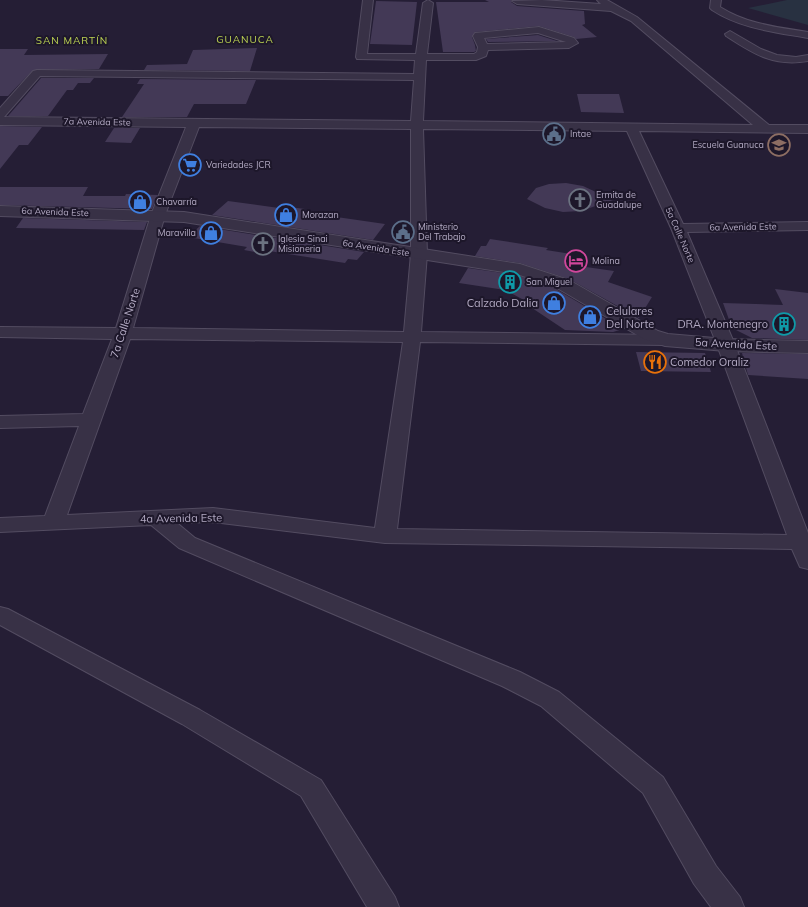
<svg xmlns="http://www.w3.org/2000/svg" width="808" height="907" font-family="Mulish,sans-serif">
<rect width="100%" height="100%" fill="#251e35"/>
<path fill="#283141" d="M 787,0 L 808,0 L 808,25 L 748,8 Z"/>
<path fill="#433956" d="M 485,0 L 511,0 L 511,2 L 517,6 L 584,11 L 585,24 L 582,25 L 597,37 L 576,39 L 574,37 L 539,26 L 475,32 L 472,37 L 475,45 L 476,51 L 474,52 L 443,52 L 436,2 L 489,2 Z
M 376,1 L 417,2 L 412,45 L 370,44 Z
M 538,35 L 557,41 L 488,42 L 486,39 Z
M 257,48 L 250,71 L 144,70 L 147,65 L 187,64 L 193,50 Z
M 0,49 L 28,49 L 24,55 L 108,54 L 99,69 L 33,70 L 8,96 L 0,96 Z
M 41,78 L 94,78 L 90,83 L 78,83 L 73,90 L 67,90 L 48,116 L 8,116 Z
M 140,79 L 256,80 L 246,104 L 194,104 L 187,117 L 122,117 L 144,84 L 137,84 Z
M 577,94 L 619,94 L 624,113 L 581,112 Z
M 0,126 L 40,127 L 42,127 L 28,145 L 19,145 L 0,169 Z
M 114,128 L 140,128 L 131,143 L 105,142 Z
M 566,183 L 583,186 L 613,200 L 581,211 L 563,212 L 545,208 L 527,199 L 536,188 L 549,184 Z
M 0,187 L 88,187 L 83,196 L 125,196 L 126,194 L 158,195 L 152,209 L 0,205 Z
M 228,201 L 279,208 L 282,206 L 305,209 L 302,212 L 385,224 L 373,240 L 212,215 Z
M 23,218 L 147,222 L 144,230 L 16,228 Z
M 200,226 L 364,252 L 357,260 L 348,259 L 345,263 L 269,251 L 266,254 L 244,250 L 247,247 L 188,237 Z
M 490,239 L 548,248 L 546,250 L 584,256 L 579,266 L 614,271 L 608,282 L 652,297 L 639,318 L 569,279 L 520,263 L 475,256 L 481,246 L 486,246 Z
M 468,268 L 517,275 L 556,289 L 623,329 L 613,332 L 565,330 L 523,302 L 522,299 L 505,290 L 459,283 Z
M 775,289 L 808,293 L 808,340 L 752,338 L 732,328 L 723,303 L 783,305 Z
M 636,352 L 705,353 L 711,372 L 641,371 Z
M 742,353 L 808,354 L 808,379 L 748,375 Z"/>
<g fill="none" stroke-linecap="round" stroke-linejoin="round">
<g stroke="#534c61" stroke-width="2">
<path id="minor" d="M 363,0 L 373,0 L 367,54 L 416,54 L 423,3 L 428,0 L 433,3 L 427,54 L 474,54 L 477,52 L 478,47 L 473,36 L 475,33 L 539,27 L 574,38 L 578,43 L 569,48 L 488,50 L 486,56 L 476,60 L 426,60 L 423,121 L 753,125 L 631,21 L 611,11 L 517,4 L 512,1 L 542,0 L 601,4 L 597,0 L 607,0 L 637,17 L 769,125 L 808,125 L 808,133 L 639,131 L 683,224 L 808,222 L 808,230 L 687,232 L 735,345 L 808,533 L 808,569 L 800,567 L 792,549 L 385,543 L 213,522 L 177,523 L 195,538 L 520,672 L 559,692 L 663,777 L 716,866 L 740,897 L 744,907 L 711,907 L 694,884 L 643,793 L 541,706 L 502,686 L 179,548 L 151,525 L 0,532 L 0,518 L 45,516 L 79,426 L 0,428 L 0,416 L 83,414 L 112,339 L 0,337 L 0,327 L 116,328 L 151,215 L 186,127 L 0,125 L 0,108 L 33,71 L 37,70 L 414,74 L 415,60 L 357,59 L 356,57 ZM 538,33 L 566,42 L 487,44 L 484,38 ZM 40,76 L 414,80 L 411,121 L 4,117 ZM 199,127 L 411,129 L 411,254 L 404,332 L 133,328 L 165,215 ZM 423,129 L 627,131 L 671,228 L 717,345 L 787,535 L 397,529 L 420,342 L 665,345 L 671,344 L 674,340 L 671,336 L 665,335 L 421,332 L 427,254 ZM 130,339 L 403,342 L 375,528 L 213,508 L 67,515 Z
M 711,0 L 721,0 L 720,7 C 747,24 777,27 808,32 L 808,38 C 775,32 741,29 712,10 L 710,8 Z
M 730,31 L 761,49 L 777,55 L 796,57 L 808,55 L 808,61 C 773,67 754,54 726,36 L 725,34 Z
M 0,607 L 8,609 L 200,710 L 321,780 L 395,897 L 399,907 L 367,907 L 301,796 L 182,724 L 0,625 Z"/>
</g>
<g stroke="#534c61" stroke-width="2">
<path id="tertiary" d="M 0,206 L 184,212 L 520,264 L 569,280 L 658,331 L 668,334 L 726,339 L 808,341 L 808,353 L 726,351 L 665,346 L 644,339 L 557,288 L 517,274 L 184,222 L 0,216 Z"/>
</g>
<use href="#minor" fill="#383146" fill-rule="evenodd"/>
<use href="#tertiary" fill="#383146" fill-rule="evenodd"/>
</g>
<defs>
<g id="civic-ring" transform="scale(1.15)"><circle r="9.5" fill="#1d172a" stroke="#5c6f8a" stroke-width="1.5"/><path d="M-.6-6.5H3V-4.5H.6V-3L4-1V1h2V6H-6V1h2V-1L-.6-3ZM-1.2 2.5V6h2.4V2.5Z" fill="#5c6f8a"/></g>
<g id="school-ring" transform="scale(1.15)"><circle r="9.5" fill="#1d172a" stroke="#8d6e63" stroke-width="1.5"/><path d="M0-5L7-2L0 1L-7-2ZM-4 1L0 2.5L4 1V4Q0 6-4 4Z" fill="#8d6e63"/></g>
<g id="supermarket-ring" transform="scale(1.15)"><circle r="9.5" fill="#1d172a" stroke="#3f7fe0" stroke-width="1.5"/><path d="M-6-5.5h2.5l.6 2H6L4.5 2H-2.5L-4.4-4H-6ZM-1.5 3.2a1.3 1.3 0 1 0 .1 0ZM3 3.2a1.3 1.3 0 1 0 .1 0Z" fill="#3f7fe0"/></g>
<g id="church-ring" transform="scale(1.15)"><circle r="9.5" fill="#1d172a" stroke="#6b7280" stroke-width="1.5"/><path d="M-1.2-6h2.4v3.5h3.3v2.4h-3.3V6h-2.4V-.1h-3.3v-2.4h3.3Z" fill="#6b7280"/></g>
<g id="shop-ring" transform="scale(1.15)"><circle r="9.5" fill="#1d172a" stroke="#3f7fe0" stroke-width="1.5"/><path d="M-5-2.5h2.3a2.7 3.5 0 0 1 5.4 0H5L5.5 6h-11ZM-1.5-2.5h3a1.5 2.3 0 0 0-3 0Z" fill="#3f7fe0"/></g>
<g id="hotel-ring" transform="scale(1.15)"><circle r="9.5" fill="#1d172a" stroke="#d1479c" stroke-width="1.5"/><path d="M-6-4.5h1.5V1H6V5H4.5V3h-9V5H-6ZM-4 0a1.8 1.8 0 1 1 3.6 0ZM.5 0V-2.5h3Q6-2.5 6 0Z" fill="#d1479c"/></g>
<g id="building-ring" transform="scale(1.15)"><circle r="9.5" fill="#1d172a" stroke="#0f9aa8" stroke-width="1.5"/><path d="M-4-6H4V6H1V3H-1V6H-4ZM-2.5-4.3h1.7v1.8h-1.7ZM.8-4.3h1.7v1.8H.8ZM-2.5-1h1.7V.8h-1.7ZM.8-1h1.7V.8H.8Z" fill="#0f9aa8"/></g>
<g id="restaurant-ring" transform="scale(1.15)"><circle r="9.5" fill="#1d172a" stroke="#e8710a" stroke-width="1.5"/><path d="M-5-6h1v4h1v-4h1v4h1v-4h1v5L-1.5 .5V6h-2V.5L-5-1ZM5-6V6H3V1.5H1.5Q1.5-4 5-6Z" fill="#e8710a"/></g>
</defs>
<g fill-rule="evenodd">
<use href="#civic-ring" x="554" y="134"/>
<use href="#school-ring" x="779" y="145"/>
<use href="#supermarket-ring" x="190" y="165"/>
<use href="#church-ring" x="580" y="200"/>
<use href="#shop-ring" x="140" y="202"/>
<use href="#shop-ring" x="286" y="215"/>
<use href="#civic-ring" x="403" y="232"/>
<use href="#shop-ring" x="211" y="233"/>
<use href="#church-ring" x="263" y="244"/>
<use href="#hotel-ring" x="576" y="261"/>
<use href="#building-ring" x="510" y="282"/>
<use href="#shop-ring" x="554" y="303"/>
<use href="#shop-ring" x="590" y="317"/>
<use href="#building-ring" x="784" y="324"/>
<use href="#restaurant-ring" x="655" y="362"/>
</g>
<g text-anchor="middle" stroke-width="4" stroke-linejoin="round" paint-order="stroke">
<g font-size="9" fill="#b3aac3" stroke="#1d172a">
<text transform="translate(97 122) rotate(1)" y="3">7a Avenida Este</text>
<text transform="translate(55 212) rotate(2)" y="3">6a Avenida Este</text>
<text transform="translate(743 227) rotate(-1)" y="3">6a Avenida Este</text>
<text transform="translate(680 235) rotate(66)" y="3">5a Calle Norte</text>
<text transform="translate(376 248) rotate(9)" y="3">6a Avenida Este</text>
</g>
<g font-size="9" fill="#b3aac3" stroke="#1d172a" text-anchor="start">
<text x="570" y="137">Intae</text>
<text x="764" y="148" text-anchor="end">Escuela Guanuca</text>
<text x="206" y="168">Variedades JCR</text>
<text x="596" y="198">Ermita de<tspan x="596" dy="10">Guadalupe</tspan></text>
<text x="156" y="205">Chavarría</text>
<text x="302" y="218">Morazan</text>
<text x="418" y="230">Ministerio<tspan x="418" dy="10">Del Trabajo</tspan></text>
<text x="196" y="236" text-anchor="end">Maravilla</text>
<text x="278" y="242">Iglesia Sinai<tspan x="278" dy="10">Misioneria</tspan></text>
<text x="592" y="264">Molina</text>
<text x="526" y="285">San Miguel</text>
</g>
<g font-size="10" letter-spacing="1" fill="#bfd653" stroke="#1d172a">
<text x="245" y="43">GUANUCA</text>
<text x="72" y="44">SAN MARTÍN</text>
</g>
<g font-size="11" fill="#b3aac3" stroke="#1d172a" text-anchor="end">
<text x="538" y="307">Calzado Dalia</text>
<text x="606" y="315" text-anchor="start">Celulares<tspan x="606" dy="13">Del Norte</tspan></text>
<text x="768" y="328">DRA. Montenegro</text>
<text x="670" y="366" text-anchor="start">Comedor Oraliz</text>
</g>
<g font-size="11" fill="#b3aac3" stroke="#1d172a">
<text transform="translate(125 323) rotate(-72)" y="4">7a Calle Norte</text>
<text transform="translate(736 344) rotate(3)" y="4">5a Avenida Este</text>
<text transform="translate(181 518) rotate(-1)" y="4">4a Avenida Este</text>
</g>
</g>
</svg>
